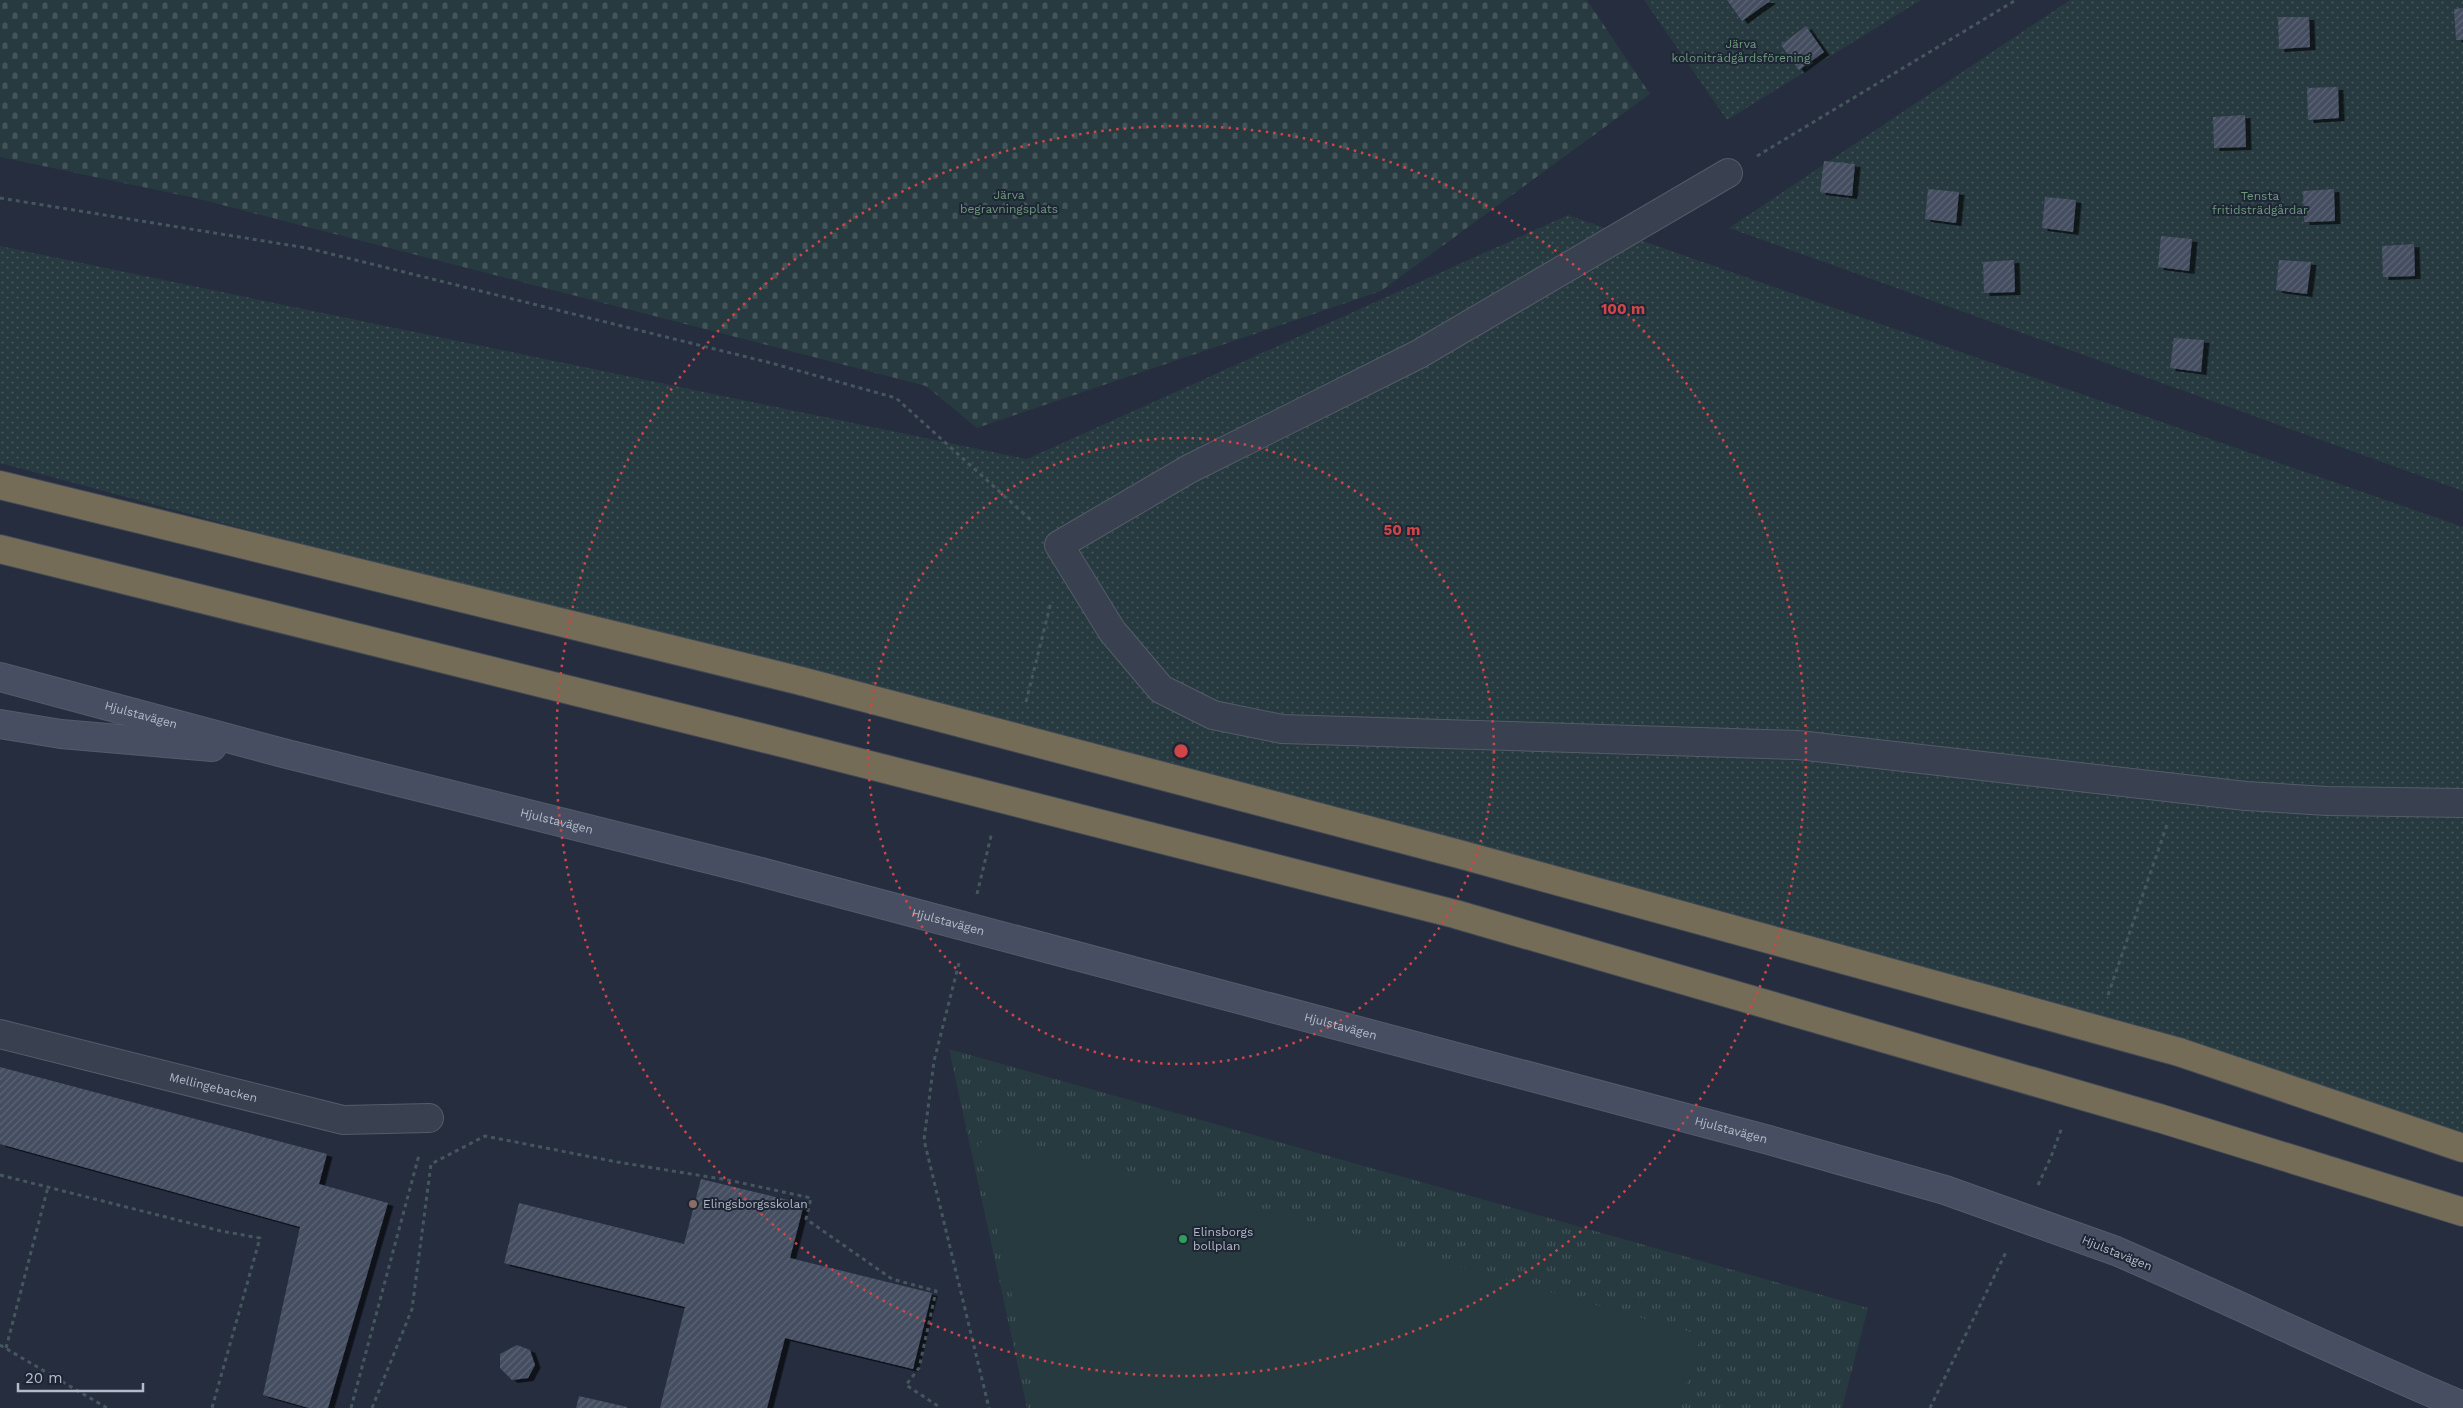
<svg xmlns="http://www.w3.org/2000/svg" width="2463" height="1408" font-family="'Work Sans',sans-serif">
<defs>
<pattern id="grass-dots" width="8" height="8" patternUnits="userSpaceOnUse" patternTransform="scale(1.25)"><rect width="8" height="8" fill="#273a40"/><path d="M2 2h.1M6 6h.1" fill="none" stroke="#44555a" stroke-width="1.8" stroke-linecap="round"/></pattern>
<pattern id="cemetery-stones" width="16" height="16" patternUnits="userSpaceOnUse" patternTransform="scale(1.25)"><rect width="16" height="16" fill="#273a40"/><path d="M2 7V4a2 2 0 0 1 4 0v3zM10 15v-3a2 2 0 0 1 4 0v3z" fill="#44555a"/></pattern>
<pattern id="park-tufts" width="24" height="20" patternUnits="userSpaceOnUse" patternTransform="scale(1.25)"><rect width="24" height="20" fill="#273a40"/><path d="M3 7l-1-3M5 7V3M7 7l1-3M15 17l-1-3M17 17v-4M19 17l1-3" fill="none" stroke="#44555a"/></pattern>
<pattern id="building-hatch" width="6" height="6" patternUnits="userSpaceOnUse" patternTransform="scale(1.25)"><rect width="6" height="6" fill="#444d60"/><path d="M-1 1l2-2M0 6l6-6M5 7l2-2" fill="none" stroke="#5d6575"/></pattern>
<filter id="shadow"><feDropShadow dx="5.5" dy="3" stdDeviation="0" flood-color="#0009"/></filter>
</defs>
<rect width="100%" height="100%" fill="#252d3f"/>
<path fill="url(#grass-dots)" d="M 1644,0 L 1921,0 L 1727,120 Z
M 2070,0 L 2463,0 L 2463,491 L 1729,228 Z
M 1568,215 L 2463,527 L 2463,1148 L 1026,740 L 0,463 L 0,246 L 1027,459 Z"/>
<path fill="url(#cemetery-stones)" d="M 0,0 L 1587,0 L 1650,94 L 1381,291 L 977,428 L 926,386 L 195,198 L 0,157 Z"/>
<path fill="url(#park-tufts)" d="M 949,1049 L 1868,1308 L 1842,1408 L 1027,1408 Z"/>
<path fill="#273a40" d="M 1010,1138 L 1701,1335 L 1679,1408 L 1037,1408 L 978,1143 Z"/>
<path fill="url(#building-hatch)" filter="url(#shadow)" d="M 1727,0 L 1769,0 L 1770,1 L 1742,21 Z
M 2463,8 L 2463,40 L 2456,40 L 2454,9 Z
M 2278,17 L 2309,17 L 2310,47 L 2279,49 Z
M 1806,26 L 1824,52 L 1799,70 L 1781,45 Z
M 2338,87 L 2339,118 L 2308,120 L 2307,88 Z
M 2245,115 L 2246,147 L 2214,148 L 2213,117 Z
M 1824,161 L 1855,164 L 1852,196 L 1820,192 Z
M 1928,189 L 1959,192 L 1956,223 L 1925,219 Z
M 2334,189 L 2335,221 L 2304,222 L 2303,191 Z
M 2045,197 L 2076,200 L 2073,232 L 2042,228 Z
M 2161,236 L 2192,239 L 2189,271 L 2158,267 Z
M 2414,244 L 2415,276 L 2383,277 L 2382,246 Z
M 2014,260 L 2015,292 L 1984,293 L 1983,262 Z
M 2279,260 L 2311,262 L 2307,294 L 2276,290 Z
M 2174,338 L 2204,340 L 2201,372 L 2170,368 Z
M 0,1067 L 327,1154 L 319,1184 L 388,1203 L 328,1408 L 309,1408 L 263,1395 L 300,1227 L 0,1144 Z
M 701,1179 L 804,1204 L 790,1258 L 932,1293 L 913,1369 L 785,1338 L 767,1408 L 660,1408 L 685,1307 L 504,1263 L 519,1203 L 684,1244 Z
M 517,1345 L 530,1350 L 535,1365 L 528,1378 L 512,1380 L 500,1368 L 500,1354 Z
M 579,1396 L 627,1407 L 627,1408 L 576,1408 Z"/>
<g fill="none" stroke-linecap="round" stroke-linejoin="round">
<g stroke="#545b69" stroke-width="30">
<g id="street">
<path d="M 1728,173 L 1419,354 L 1189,469 L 1059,545 L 1112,631 L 1161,689 L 1213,715 L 1282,729 L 1798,745 L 2246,796 L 2327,801 L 2463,803"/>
<path id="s1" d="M 0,1034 L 343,1120 L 429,1118"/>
</g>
</g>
<g stroke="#545b69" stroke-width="30">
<g id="secondary">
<path id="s2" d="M 0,677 L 283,753 L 753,870"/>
<path d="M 0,724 L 61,734 L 212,747"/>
<path d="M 2116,1251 C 2232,1301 2346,1357 2463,1406"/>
</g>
</g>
<g stroke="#414856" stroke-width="30">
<path id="highway" d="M 0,485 L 801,681
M 0,549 L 779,742
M 2179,1052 L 2463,1148
M 2159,1118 L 2463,1212"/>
</g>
<path stroke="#45575d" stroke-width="3" stroke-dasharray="4 4" stroke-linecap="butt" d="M 1757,156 L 2016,0
M 0,198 L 307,248 L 771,363 L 896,398 L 1032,521
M 1026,702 L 1051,602
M 977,894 L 992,832
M 959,963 L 934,1061 L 924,1140 L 989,1408
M 2108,995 L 2168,822
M 0,1175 L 221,1231 L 260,1238 L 212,1408
M 2038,1185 L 2051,1157 L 2062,1127
M 0,1345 L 107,1408
M 6,1348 L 48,1187
M 351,1408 L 419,1155
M 372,1408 L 412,1309 L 431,1164 L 485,1136 L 617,1162 L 728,1180 L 811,1198 L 806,1219 L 892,1279 L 936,1291 L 919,1368 L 906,1385 L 941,1408
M 1930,1408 L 2007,1250"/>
<use href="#street" stroke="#39404f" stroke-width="28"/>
<use href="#secondary" stroke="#474e61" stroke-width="28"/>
<use href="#highway" stroke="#746c57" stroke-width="28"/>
<g stroke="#545b69" stroke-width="30" stroke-linecap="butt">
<g id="secondary-bridge">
<path id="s3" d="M 753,870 L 1769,1140 L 1945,1190 L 2116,1251"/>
</g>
</g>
<g stroke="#414856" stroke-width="30" stroke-linecap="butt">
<path id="highway-bridge" d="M 801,681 L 1459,854 L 2179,1052
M 779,742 L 1455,914 L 2159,1118"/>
</g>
<use href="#secondary-bridge" stroke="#474e61" stroke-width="28"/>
<use href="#highway-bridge" stroke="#746c57" stroke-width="28"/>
</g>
<g fill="none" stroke="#d04548" stroke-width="2.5" stroke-dasharray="2.5 5">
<circle cx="1181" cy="751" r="313"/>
<circle cx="1181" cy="751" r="625"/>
</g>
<circle fill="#8d6e63" stroke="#1e2534" stroke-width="2" cx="693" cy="1204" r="5"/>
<circle fill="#2e9e5b" stroke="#1e2534" stroke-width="2" cx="1183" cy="1239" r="5"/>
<g text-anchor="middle" stroke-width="4" stroke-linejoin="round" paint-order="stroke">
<g font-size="12" fill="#6d9a7d" stroke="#1e2534">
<text x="1741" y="48">Järva<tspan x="1741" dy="14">koloniträdgårdsförening</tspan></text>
<text x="1009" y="199">Järva<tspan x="1009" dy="14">begravningsplats</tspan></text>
<text x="2260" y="200">Tensta<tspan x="2260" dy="14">fritidsträdgårdar</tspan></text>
</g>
<g font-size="12" fill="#b6bbc9" stroke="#1e2534">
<text dy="4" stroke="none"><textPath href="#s2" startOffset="146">Hjulstavägen</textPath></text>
<text dy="4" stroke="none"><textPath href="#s2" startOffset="575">Hjulstavägen</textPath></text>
<text dy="4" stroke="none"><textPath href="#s3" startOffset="202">Hjulstavägen</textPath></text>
<text dy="4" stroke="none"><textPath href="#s3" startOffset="608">Hjulstavägen</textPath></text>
<text dy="4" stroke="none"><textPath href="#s1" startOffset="220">Mellingebacken</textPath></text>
<text dy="4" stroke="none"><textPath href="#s3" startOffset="1012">Hjulstavägen</textPath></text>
<text transform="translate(2117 1253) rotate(22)" y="4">Hjulstavägen</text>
</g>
<g font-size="12" fill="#b6bbc9" stroke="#1e2534" text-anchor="start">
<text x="703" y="1208">Elingsborgsskolan</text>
<text x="1193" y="1236">Elinsborgs<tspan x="1193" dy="14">bollplan</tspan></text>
</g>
</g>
<circle cx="1181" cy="751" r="8" fill="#d04548" stroke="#1e2534" stroke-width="2.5"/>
<g font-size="15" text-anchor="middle" font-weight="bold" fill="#d04548" stroke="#1e2534" stroke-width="4" stroke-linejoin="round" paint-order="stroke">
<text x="1623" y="314">100 m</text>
<text x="1402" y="535">50 m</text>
</g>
<path d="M18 1383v8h125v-8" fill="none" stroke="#b6bbc9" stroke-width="2.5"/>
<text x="25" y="1383" font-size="15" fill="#b6bbc9" stroke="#1e2534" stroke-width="4" paint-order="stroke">20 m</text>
</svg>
